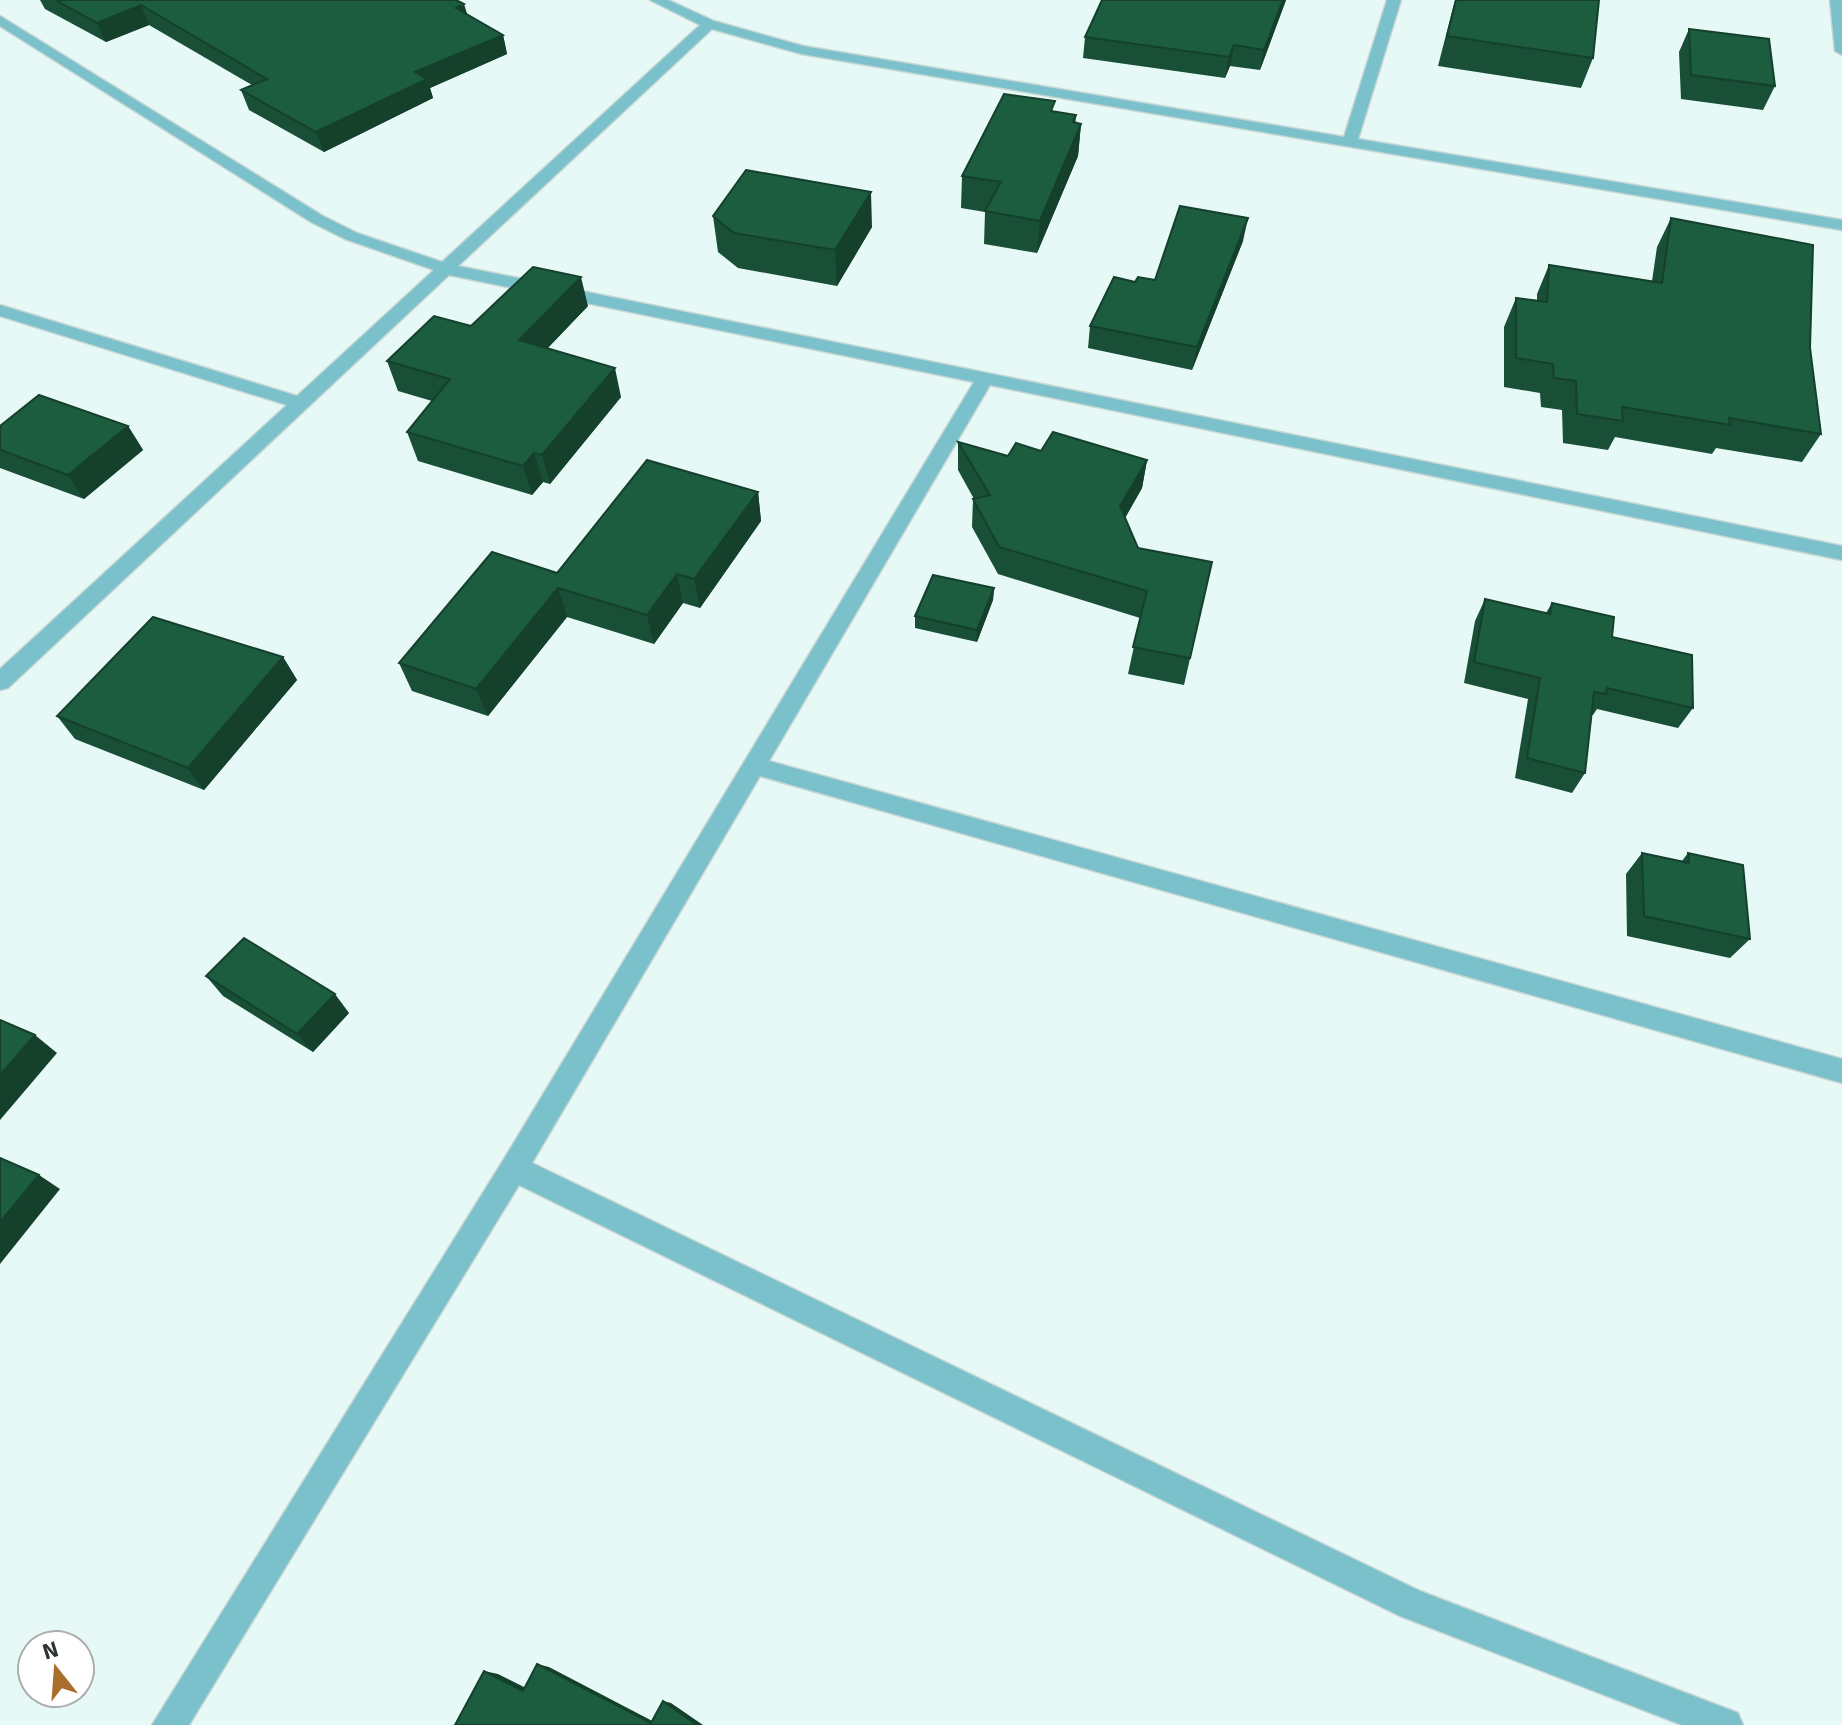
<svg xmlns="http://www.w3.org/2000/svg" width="1842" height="1725" font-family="Signika,sans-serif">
<rect width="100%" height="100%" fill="#e7f9f6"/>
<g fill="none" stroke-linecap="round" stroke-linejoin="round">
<g stroke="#c6d6d3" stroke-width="3">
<path id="minor" d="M 650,0 L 668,0 L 714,21 L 803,46 L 1344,137 L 1387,0 L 1401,0 L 1358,139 L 1842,220 L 1842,230 L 802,54 L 712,29 L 458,266 L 1842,546 L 1842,560 L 990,385 L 769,761 L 1842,1059 L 1842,1083 L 760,776 L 532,1163 L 1420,1591 L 1738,1713 L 1743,1725 L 1682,1725 L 1400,1616 L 519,1185 L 189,1725 L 152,1725 L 504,1159 L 974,382 L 449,275 L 8,688 L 0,690 L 0,669 L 287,405 L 0,316 L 0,305 L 297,396 L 434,270 L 345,239 L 311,222 L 0,26 L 0,16 L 323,216 L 357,233 L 442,262 L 700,25 Z
M 1830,0 L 1842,0 L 1842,55 L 1835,51 Z"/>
</g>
<use href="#minor" fill="#7bc1cc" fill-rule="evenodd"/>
</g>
<path fill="#184f36" d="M 40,0 L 456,0 L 467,14 L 503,35 L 507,54 L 430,88 L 433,98 L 324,152 L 249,110 L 241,90 L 252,85 L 149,25 L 106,42 L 45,9 Z
M 1102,0 L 1286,0 L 1260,70 L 1230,66 L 1225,78 L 1083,58 L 1085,37 Z
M 1455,0 L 1599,0 L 1593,58 L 1581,88 L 1438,66 Z
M 1689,29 L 1775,86 L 1763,110 L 1681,99 L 1679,52 Z
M 1055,112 L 1075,123 L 1081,124 L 1078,156 L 1037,253 L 984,244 L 985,212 L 961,208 L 962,176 Z
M 713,216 L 872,227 L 837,286 L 738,268 L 718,252 Z
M 1671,218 L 1810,348 L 1821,434 L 1802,462 L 1716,448 L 1712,454 L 1615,437 L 1608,450 L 1563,443 L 1562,410 L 1541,407 L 1540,393 L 1504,387 L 1504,327 L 1516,298 L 1537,300 L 1537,294 L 1549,265 L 1652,281 L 1657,247 Z
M 1243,241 L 1192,370 L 1088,348 L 1090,326 L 1135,282 L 1155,280 Z
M 588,306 L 548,348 L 621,397 L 550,484 L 543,482 L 532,495 L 418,461 L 407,432 L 432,401 L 398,391 L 387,361 Z
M 0,426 L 128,426 L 143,450 L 84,499 L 0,468 Z
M 958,442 L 1008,456 L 1041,451 L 1147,460 L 1142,488 L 1125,518 L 1138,548 L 1212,562 L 1184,685 L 1128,674 L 1140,618 L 998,574 L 972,527 L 973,499 L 974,499 L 958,470 Z
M 758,492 L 761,521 L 700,608 L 683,603 L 654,644 L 567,617 L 488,716 L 412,691 L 399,663 L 557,573 Z
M 994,588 L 993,600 L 977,642 L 915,628 L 915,616 Z
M 1485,599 L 1546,613 L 1552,603 L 1612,637 L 1693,708 L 1678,728 L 1597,709 L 1593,715 L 1592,715 L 1585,773 L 1572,793 L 1515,778 L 1528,699 L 1464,683 L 1475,621 Z
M 283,657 L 297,680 L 204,790 L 75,739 L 57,716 Z
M 1642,853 L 1682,861 L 1688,853 L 1750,939 L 1730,958 L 1627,936 L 1626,874 Z
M 206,976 L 349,1013 L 313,1052 L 223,996 Z"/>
<path fill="#14402c" d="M 1283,0 L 1286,0 L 1260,70 L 1264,50 Z
M 464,4 L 470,23 L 456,8 Z
M 141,5 L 149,25 L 106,42 L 97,23 Z
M 503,35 L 507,54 L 430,88 L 433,98 L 324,152 L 316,132 L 415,72 Z
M 1234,45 L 1230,66 L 1225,78 L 1229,57 Z
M 1076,115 L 1074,142 L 1081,124 L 1078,156 L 1037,253 L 1040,221 Z
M 871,192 L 872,227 L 837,286 L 835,250 Z
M 1248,218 L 1243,241 L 1192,370 L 1197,347 Z
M 581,277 L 588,306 L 527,369 L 519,340 Z
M 615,368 L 621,397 L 550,484 L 542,455 Z
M 128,426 L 143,450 L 84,499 L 68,475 Z
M 534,453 L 543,482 L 532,495 L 523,466 Z
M 1147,460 L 1142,488 L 1116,534 L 1120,506 Z
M 758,492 L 761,521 L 700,608 L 694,579 Z
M 677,574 L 683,603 L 654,644 L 647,615 Z
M 558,588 L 567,617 L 488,716 L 476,689 Z
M 994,588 L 993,600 L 977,642 L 977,630 Z
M 283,657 L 297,680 L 204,790 L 188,768 Z
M 335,994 L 349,1013 L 313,1052 L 297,1034 Z
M 35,1035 L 57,1053 L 0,1120 L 0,1075 Z
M 39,1175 L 60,1189 L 0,1264 L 0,1222 Z
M 537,1664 L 549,1667 L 660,1725 L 651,1723 Z
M 484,1671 L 498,1674 L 536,1693 L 523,1691 Z
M 663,1701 L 671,1703 L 703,1725 L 697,1725 Z"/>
<path fill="#1c5c3f" stroke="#14402c" stroke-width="2" d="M 55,0 L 456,0 L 464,4 L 456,8 L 503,35 L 415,72 L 427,79 L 316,132 L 241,90 L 267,79 L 141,5 L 97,23 Z
M 1102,0 L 1283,0 L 1264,50 L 1234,45 L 1229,57 L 1085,37 Z
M 1456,0 L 1599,0 L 1593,58 L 1447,36 Z
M 1689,29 L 1769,39 L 1775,86 L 1691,75 Z
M 1004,94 L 1055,101 L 1051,111 L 1076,115 L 1073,122 L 1081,124 L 1040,221 L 985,211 L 1001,182 L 962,176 Z
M 746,170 L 871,192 L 835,250 L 734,233 L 713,216 Z
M 1180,206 L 1248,218 L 1197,347 L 1090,326 L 1114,277 L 1135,282 L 1138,277 L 1155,280 Z
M 1671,218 L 1813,245 L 1810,348 L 1821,434 L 1729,418 L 1730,425 L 1622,407 L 1623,421 L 1577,414 L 1576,381 L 1554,378 L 1553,364 L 1516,358 L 1516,298 L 1547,302 L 1549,265 L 1662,283 Z
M 533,267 L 581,277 L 519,340 L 615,368 L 542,455 L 534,453 L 523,466 L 407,432 L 450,379 L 387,361 L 434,316 L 471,326 Z
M 39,395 L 128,426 L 68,475 L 0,450 L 0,426 Z
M 1053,432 L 1147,460 L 1120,506 L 1138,548 L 1212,562 L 1190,658 L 1133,647 L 1147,591 L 999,547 L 973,499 L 990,495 L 958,442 L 1008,456 L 1016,443 L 1041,451 Z
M 647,460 L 758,492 L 694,579 L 677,574 L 647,615 L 558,588 L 476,689 L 399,663 L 492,552 L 557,573 Z
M 933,575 L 994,588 L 977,630 L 915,616 Z
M 1485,599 L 1550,614 L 1552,603 L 1614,617 L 1612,637 L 1692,655 L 1693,708 L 1607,688 L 1606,694 L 1594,692 L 1585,773 L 1527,758 L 1540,678 L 1474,662 Z
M 153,617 L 283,657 L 188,768 L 57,716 Z
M 1642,853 L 1689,863 L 1688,853 L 1743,865 L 1750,939 L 1644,916 Z
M 244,938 L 335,994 L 297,1034 L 206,976 Z
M 0,1020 L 35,1035 L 0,1075 Z
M 0,1158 L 39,1175 L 0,1222 Z
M 537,1664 L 651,1723 L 663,1701 L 697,1725 L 455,1725 L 484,1671 L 523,1691 Z"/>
<g transform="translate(56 1669) rotate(343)"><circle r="38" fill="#ffffff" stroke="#abaead" stroke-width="2"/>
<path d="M0-6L14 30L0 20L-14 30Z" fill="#a96e2e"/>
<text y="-12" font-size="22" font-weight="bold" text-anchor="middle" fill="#2e3433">N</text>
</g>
</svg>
